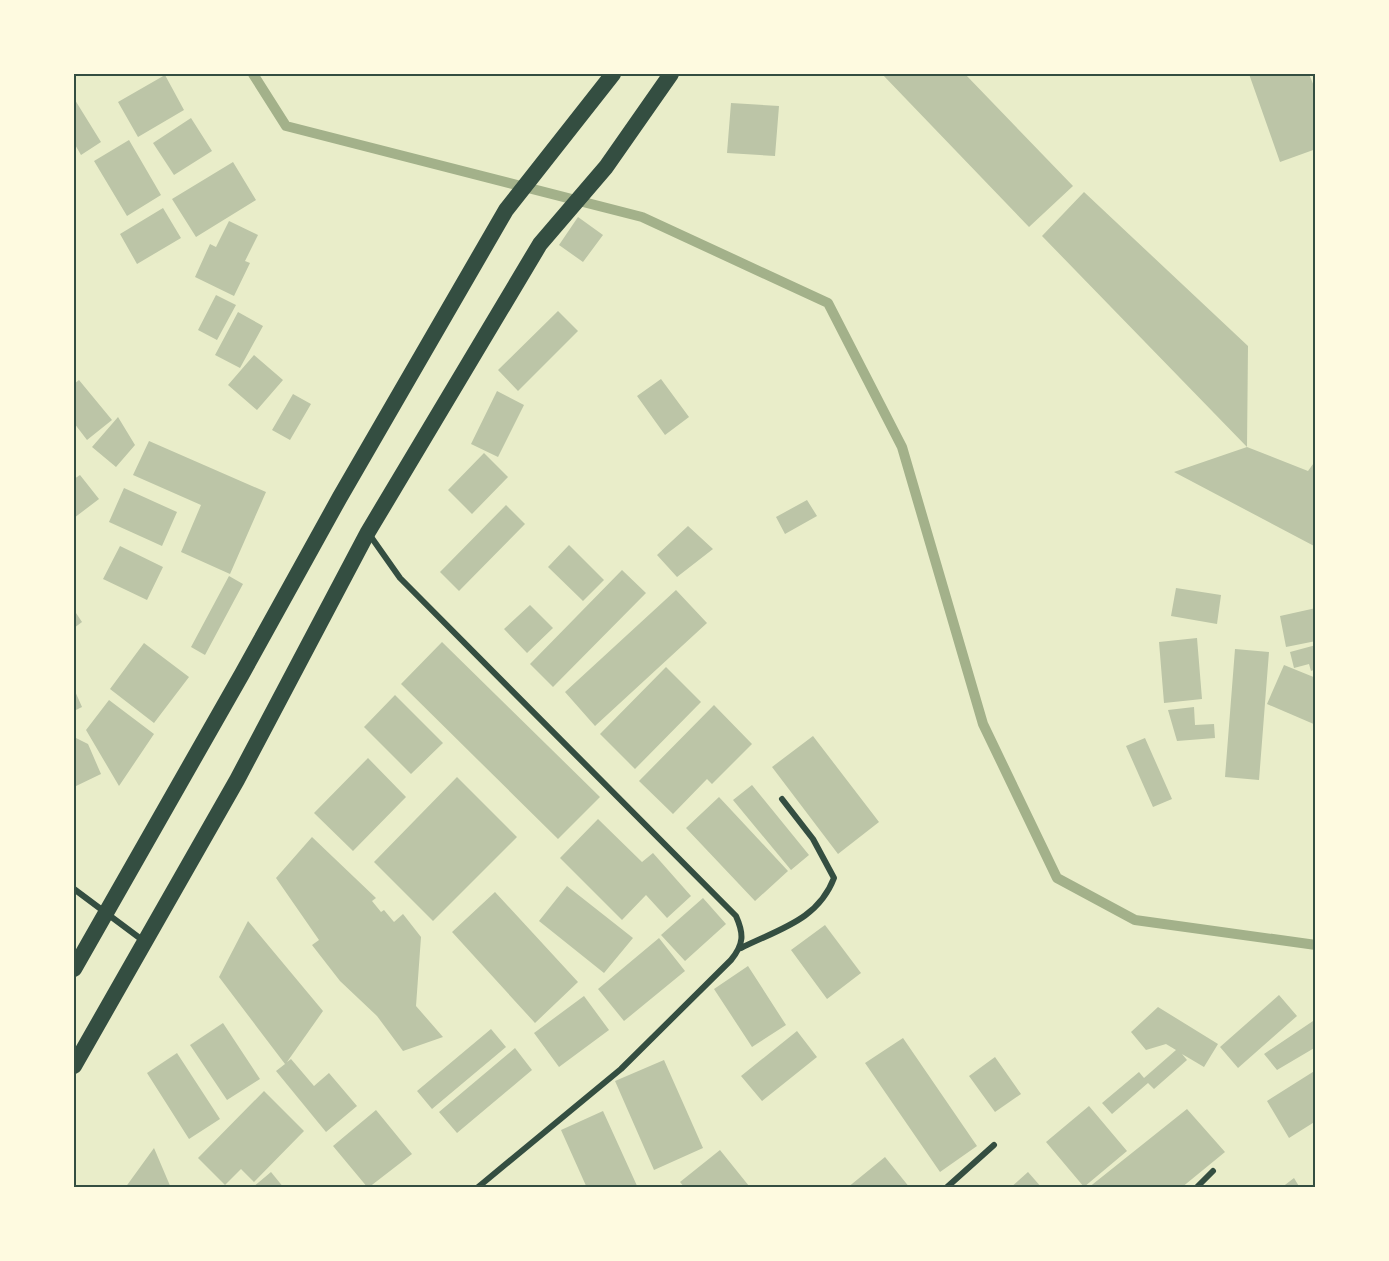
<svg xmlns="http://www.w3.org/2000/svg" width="1389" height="1261" font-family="Figtree,sans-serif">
<rect width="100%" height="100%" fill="#e9edc9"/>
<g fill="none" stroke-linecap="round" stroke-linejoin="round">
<path stroke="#a3b18a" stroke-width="10" d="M 253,74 L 286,126 L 642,217 L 828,303 L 902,447 L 983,724 L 1057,878 L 1135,920 L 1316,945"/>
</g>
<path fill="#bcc5a7" d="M 882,74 L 965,74 L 1073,186 L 1029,227 Z
M 1249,74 L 1309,74 L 1316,91 L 1316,149 L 1280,162 Z
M 165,75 L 184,110 L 138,137 L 118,102 Z
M 75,100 L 101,142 L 81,155 L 74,143 Z
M 731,103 L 779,106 L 775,156 L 727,153 Z
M 191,118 L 212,151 L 174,175 L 153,143 Z
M 129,140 L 161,195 L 127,216 L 94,161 Z
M 233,162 L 256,200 L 196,237 L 172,199 Z
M 1084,192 L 1248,346 L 1247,447 L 1308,471 L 1316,460 L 1316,547 L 1174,472 L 1247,447 L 1042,236 Z
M 163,208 L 181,238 L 137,264 L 120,234 Z
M 578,217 L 603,235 L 583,262 L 559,245 Z
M 229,221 L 258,235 L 245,261 L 250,263 L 234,296 L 195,277 L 210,244 L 216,247 Z
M 216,295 L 236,305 L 217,340 L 198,330 Z
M 558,311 L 578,331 L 518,391 L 498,370 Z
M 238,312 L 263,326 L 240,368 L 215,355 Z
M 254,355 L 283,380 L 257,410 L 228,385 Z
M 661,379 L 689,417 L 665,435 L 637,396 Z
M 79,380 L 112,420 L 87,440 L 74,423 L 74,384 Z
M 497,391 L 524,405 L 498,457 L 471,444 Z
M 293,394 L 311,404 L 290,440 L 272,430 Z
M 118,417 L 135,445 L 116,467 L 92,447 Z
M 149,441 L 266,492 L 230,574 L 181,552 L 201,505 L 133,475 Z
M 484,453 L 508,477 L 472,514 L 448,490 Z
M 80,475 L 99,499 L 74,518 L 74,479 Z
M 124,488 L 177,512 L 162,546 L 109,522 Z
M 807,500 L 817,516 L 785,534 L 776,517 Z
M 506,505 L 525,524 L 459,591 L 440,572 Z
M 688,526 L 713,549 L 677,577 L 657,555 Z
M 569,545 L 604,580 L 583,601 L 548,567 Z
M 120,546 L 163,567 L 147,600 L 103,579 Z
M 622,570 L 646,593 L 553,687 L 530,664 Z
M 229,576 L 243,584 L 205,655 L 191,647 Z
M 1176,588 L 1221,595 L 1217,624 L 1171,616 Z
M 676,590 L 707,623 L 595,726 L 565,692 Z
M 530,605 L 553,628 L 527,653 L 504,629 Z
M 1316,608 L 1316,641 L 1286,647 L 1280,616 Z
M 74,610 L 82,622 L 74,628 Z
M 1197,638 L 1202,699 L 1164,703 L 1159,642 Z
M 442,642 L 600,797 L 558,839 L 401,684 Z
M 144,643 L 189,677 L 154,723 L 110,689 Z
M 1316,645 L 1316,669 L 1311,671 L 1309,664 L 1294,668 L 1290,652 Z
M 1235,649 L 1269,652 L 1259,780 L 1225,777 Z
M 1284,665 L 1316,678 L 1316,725 L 1267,704 Z
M 666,667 L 701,702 L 635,769 L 600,734 Z
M 74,689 L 82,707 L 74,711 Z
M 395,695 L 443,743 L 411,774 L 364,727 Z
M 109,700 L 154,734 L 119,786 L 86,730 Z
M 714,705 L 752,744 L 712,784 L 707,779 L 673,814 L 639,781 Z
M 1194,707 L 1195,725 L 1214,724 L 1215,738 L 1177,741 L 1168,710 Z
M 813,736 L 879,822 L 838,854 L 772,767 Z
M 74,737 L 88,744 L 101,774 L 74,787 Z
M 1145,738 L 1172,799 L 1153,807 L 1126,746 Z
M 368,758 L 406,797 L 353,851 L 314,813 Z
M 457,777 L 517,837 L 433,921 L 374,862 Z
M 752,785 L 809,855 L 791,870 L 733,800 Z
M 719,797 L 788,871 L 755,901 L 686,828 Z
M 598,819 L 642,862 L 653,853 L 691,896 L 667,918 L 646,895 L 622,920 L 560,858 Z
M 312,837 L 376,898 L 372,901 L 381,912 L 384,910 L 394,922 L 403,914 L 421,937 L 416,1006 L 443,1037 L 403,1051 L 377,1016 L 340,981 L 312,945 L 319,940 L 276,878 Z
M 567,886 L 633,938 L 604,973 L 539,921 Z
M 495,892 L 578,982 L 535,1023 L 452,932 Z
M 703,898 L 726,924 L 685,961 L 661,935 Z
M 248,921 L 323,1011 L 287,1062 L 291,1059 L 314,1086 L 329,1073 L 357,1106 L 326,1132 L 276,1071 L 285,1064 L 219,977 Z
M 825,925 L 861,973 L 827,999 L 791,950 Z
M 659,938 L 685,971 L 624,1021 L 598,989 Z
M 748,966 L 786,1025 L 752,1047 L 714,989 Z
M 1279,995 L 1297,1016 L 1238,1068 L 1220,1047 Z
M 584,996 L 609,1030 L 559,1067 L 534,1033 Z
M 1158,1007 L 1218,1044 L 1204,1067 L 1182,1054 L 1187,1060 L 1154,1089 L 1148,1083 L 1112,1114 L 1102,1103 L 1139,1072 L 1144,1078 L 1176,1050 L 1166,1044 L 1146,1050 L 1131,1032 Z
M 1316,1019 L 1316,1047 L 1277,1070 L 1264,1054 Z
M 223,1023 L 260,1079 L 227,1100 L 190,1045 Z
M 491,1029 L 506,1047 L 432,1109 L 417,1091 Z
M 797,1031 L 817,1057 L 762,1101 L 741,1076 Z
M 903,1038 L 977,1146 L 940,1172 L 865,1063 Z
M 515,1048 L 532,1070 L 457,1133 L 439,1112 Z
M 177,1053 L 220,1119 L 189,1139 L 147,1073 Z
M 995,1057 L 1021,1094 L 995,1112 L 969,1076 Z
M 664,1060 L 703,1148 L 654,1170 L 615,1081 Z
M 1316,1070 L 1316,1121 L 1289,1138 L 1267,1101 Z
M 264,1091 L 304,1131 L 254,1182 L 241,1169 L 225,1185 L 198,1158 Z
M 1089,1106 L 1127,1151 L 1084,1187 L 1046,1142 Z
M 1187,1109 L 1225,1152 L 1181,1188 L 1088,1188 Z
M 376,1110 L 412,1154 L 368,1188 L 333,1146 Z
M 603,1111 L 638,1188 L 587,1188 L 561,1130 Z
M 154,1148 L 171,1188 L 125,1188 Z
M 720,1150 L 749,1186 L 685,1188 L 680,1182 Z
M 885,1157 L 910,1188 L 847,1188 Z
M 271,1172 L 284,1188 L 252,1188 Z
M 1028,1172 L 1042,1188 L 1010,1188 Z
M 1294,1178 L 1300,1188 L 1281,1188 Z"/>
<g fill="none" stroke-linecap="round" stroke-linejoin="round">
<path stroke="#344e41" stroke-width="6" d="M 369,534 L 400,578 L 736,916 C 744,934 744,944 731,960 L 621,1069 L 477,1188
M 74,889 L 145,942
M 741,948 C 779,929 818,920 834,878 L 813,839 L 782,799
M 946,1188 L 994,1145
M 1196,1188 L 1213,1171"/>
<path stroke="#344e41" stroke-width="16" d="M 74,969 L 242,674 L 340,497 L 506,210 L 613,74
M 74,1066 L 237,780 L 368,532 L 540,244 L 606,167 L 671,74"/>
</g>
<rect width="1389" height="1261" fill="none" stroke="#fefae0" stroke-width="150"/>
<rect x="75" y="75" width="1239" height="1111" fill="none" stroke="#344e41" stroke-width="2"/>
</svg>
